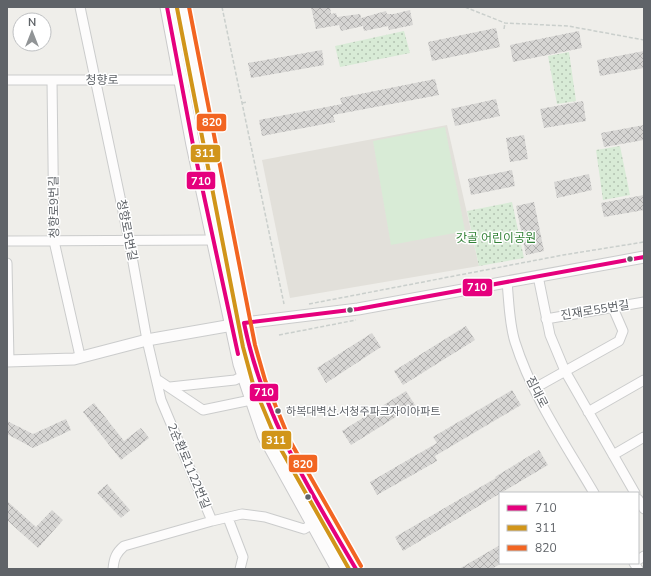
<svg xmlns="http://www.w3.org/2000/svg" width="651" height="576" font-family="'Nunito Sans','Noto Sans KR',sans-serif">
<defs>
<pattern id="green-dots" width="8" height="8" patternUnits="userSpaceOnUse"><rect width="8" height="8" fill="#d8ebd6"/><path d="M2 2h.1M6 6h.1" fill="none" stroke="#b2c2b1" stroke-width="1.8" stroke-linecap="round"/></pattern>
<pattern id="building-cross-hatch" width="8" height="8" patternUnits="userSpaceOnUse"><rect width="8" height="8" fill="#d6d5d3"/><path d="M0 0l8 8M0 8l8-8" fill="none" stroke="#b1b0af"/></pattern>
</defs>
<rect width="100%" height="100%" fill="#efeeea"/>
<path fill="#e2e0da" d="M 447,125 L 479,266 L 290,298 L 262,160 Z"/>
<path fill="url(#green-dots)" d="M 404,31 L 410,53 L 340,67 L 335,46 Z
M 569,52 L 576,101 L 557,104 L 548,56 Z
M 620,146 L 630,195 L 603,200 L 596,150 Z
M 512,202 L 524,258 L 479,266 L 467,211 Z"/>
<path fill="#d8ebd6" d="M 445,127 L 465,231 L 391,245 L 373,141 Z"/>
<path fill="url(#building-cross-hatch)" d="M 311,7 L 330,7 L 331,14 L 336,13 L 337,17 L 360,14 L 361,18 L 386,11 L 387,14 L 394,14 L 410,10 L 413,25 L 389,30 L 388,26 L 364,31 L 363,26 L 341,31 L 339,25 L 316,29 Z
M 496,28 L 500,47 L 432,61 L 428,42 Z
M 579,31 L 582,48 L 513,62 L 510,45 Z
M 322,50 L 324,65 L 251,78 L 248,63 Z
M 644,51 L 644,68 L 600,76 L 597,60 Z
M 435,79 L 439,95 L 333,115 L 335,122 L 262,136 L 259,120 L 342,104 L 340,98 Z
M 496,99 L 500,116 L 455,126 L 451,109 Z
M 583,101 L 586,121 L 544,128 L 540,109 Z
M 644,125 L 644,140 L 604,147 L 601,133 Z
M 524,135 L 528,159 L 510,162 L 506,138 Z
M 512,170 L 515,186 L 471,195 L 468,179 Z
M 589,174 L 592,190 L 557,198 L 554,182 Z
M 644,195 L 644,210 L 604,217 L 601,203 Z
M 534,202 L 544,251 L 526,255 L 516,206 Z
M 466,326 L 475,340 L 403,385 L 394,371 Z
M 372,333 L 381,347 L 326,383 L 317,368 Z
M 512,390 L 521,405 L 435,456 L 437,461 L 377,495 L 370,482 L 437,443 L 433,437 Z
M 406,391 L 415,405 L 351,445 L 342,431 Z
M 94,403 L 124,441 L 141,428 L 149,438 L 121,460 L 83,412 Z
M 66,419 L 71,430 L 33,448 L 7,434 L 7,421 L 33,434 Z
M 539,450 L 548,465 L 403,551 L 395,537 L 496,478 L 495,477 Z
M 107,484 L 130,510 L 121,518 L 97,493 Z
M 7,501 L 36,527 L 52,510 L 63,520 L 38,548 L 7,520 Z
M 500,545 L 500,564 L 492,569 L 459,569 Z"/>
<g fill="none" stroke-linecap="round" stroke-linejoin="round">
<g stroke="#cbcccc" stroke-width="11">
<path id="minor" d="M 80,7 L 129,240 L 147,340 L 161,400 L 212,521 L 242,514 L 265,517 L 304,529 L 313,524
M 7,80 L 197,80
M 52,80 L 54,241 L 80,356
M 7,241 L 213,240
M 7,263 L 9,361
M 538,276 L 550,335 L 565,371 L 635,493
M 507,282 C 509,301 509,323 515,342 C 532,396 566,445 594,493
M 546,319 L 644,302
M 158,380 L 203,410 L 251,400
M 170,387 L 235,380 L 243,376
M 535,388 L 619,341 L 623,331 L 613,308
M 588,412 L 644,380
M 613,455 L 644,437
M 638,499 L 644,509
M 228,518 L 243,557 L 240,569
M 638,560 L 644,556
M 634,563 L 638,569
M 113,569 C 114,558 116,553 124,546 L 212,521"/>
</g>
<g stroke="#cbcccc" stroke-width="13">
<path id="tertiary" d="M 7,361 L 74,359 L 147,340 L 244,323 L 358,309 L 644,257"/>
</g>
<g stroke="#cacacb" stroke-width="15">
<path id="secondary" d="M 167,7 L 193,145 L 240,364 L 264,435 L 338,569
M 183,7 L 249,346 L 259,382 L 285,444 L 356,569"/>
</g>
<path stroke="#cacfcc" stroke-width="1.5" stroke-dasharray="4 2" stroke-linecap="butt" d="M 222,7 L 284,304
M 465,7 L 505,23 L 568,26 L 644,40
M 504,29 L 505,23
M 242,103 L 248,102
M 309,304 L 563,255 L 644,242
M 279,335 L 356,320"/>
<use href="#minor" stroke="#fdfcfc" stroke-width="9"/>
<use href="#tertiary" stroke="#fdfcfc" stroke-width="11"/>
<use href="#secondary" stroke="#fdfcfc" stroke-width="13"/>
<g stroke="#fff" stroke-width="7">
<path id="bus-1" d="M 167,7 L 193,145 L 238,354
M 356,569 C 309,489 263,416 244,323 L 358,309 L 644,257"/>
</g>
<g stroke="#fff" stroke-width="7">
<path id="bus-2" d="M 177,8 L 243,347 L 253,384 L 279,446 L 349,569"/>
</g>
<g stroke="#fff" stroke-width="7">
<path id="bus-3" d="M 189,7 L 255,345 L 265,380 L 290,441 L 361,566"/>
</g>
<use href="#bus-1" stroke="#e5007d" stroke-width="4"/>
<use href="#bus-2" stroke="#d1951a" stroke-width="4"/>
<use href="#bus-3" stroke="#f26522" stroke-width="4"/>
</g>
<g fill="#5f6368" stroke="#fff" stroke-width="1.5">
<circle cx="630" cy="259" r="3.5"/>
<circle cx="350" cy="310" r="3.5"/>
<circle cx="278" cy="411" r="3.5"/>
<circle cx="308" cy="497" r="3.5"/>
</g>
<g text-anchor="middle" stroke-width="3" stroke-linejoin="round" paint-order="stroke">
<g font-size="11" fill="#5f6368" stroke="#fff" text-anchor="start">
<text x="286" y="415">하복대벽산.서청주파크자이아파트</text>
</g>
<g font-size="12" fill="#5f6368" stroke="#fff">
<text x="102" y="84">청향로</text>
<text transform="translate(54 207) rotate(-91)" y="4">청향로9번길</text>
<text transform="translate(127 230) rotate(79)" y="4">청향로5번길</text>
<text transform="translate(595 310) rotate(-9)" y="4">진재로55번길</text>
<text transform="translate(537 392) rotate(63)" y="4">짐대로</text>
<text transform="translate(189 466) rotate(67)" y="4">2순환로1122번길</text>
</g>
<g font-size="12" fill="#348238" stroke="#fff">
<text x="496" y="242">갓골 어린이공원</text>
</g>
</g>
<g stroke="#fff" stroke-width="1.5">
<rect x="196" y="113" width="31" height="19" rx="4" fill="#f26522"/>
<rect x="190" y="144" width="31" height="19" rx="4" fill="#d1951a"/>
<rect x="186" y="171" width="30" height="19" rx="4" fill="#e5007d"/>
<rect x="462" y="278" width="31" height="19" rx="4" fill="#e5007d"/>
<rect x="249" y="383" width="30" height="19" rx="4" fill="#e5007d"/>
<rect x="261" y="430" width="31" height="20" rx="4" fill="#d1951a"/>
<rect x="288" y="454" width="30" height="19" rx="4" fill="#f26522"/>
</g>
<g font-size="11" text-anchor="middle" font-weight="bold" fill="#fff">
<text x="212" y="126">820</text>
<text x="205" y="157">311</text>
<text x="201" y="185">710</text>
<text x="477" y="291">710</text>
<text x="264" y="396">710</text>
<text x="276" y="444">311</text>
<text x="303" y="468">820</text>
</g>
<rect width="651" height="576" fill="none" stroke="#5f6368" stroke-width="16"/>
<rect x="499" y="492" width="140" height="72" fill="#ffffff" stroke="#bfc1c3"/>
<rect x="507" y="505" width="20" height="6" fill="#e5007d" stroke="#bfc1c3"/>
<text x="535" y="512" font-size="12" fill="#5f6368">710</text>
<rect x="507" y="525" width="20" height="6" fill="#d1951a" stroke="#bfc1c3"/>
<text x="535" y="532" font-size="12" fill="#5f6368">311</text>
<rect x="507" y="545" width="20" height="6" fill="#f26522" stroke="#bfc1c3"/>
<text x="535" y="552" font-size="12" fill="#5f6368">820</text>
<g transform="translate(32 32)"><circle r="19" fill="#ffffff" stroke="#bfc1c3"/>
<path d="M0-3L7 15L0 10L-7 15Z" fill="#919496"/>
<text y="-6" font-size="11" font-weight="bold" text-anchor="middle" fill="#5f6368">N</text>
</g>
</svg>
